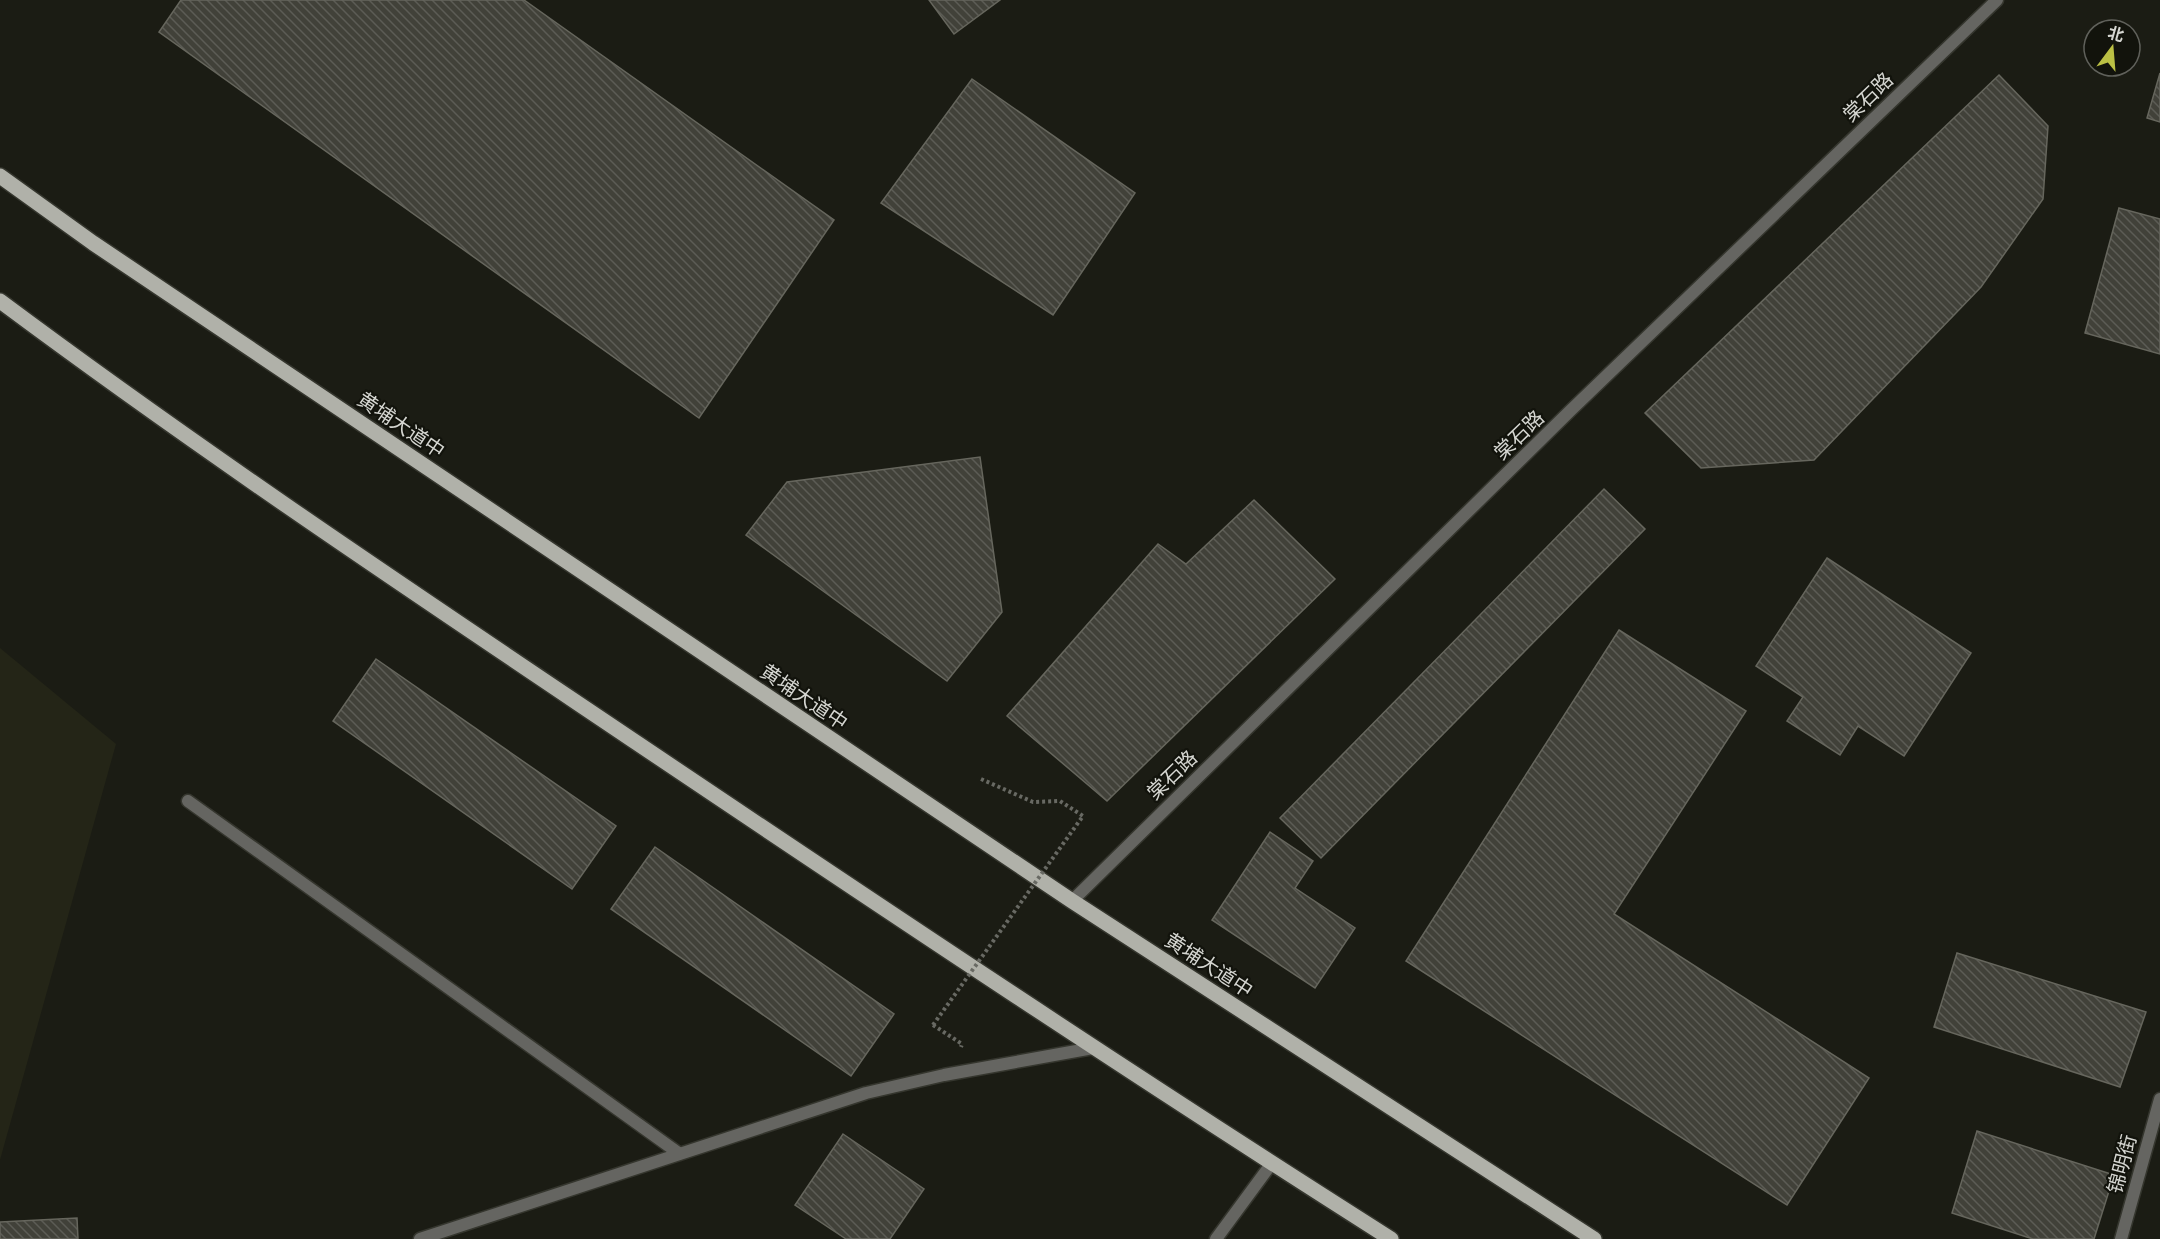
<svg xmlns="http://www.w3.org/2000/svg" width="2160" height="1239" font-family="'DejaVu Sans','Noto Sans SC',sans-serif">
<defs>
<pattern id="building-back-hatch" width="6" height="6" patternUnits="userSpaceOnUse" patternTransform="scale(1.5)"><rect width="6" height="6" fill="#414139"/><path d="M-1 5l2 2M0 0l6 6M5-1l2 2" fill="none" stroke="#5c5c55"/></pattern>
</defs>
<rect width="100%" height="100%" fill="#1b1c14"/>
<path fill="#242517" d="M 0,648 L 116,744 L 0,1160 Z"/>
<path fill="url(#building-back-hatch)" stroke="#66665d" stroke-width="1.5" d="M 181,0 L 524,0 L 834,220 L 699,418 L 159,32 Z
M 929,0 L 1000,0 L 954,34 Z
M 2160,73 L 2160,122 L 2147,118 Z
M 1999,75 L 2048,126 L 2043,199 L 1981,287 L 1814,460 L 1701,468 L 1645,413 Z
M 972,79 L 1135,193 L 1053,315 L 881,203 Z
M 2119,208 L 2160,219 L 2160,354 L 2085,333 Z
M 980,457 L 1002,612 L 947,681 L 746,535 L 787,482 Z
M 1604,489 L 1645,529 L 1321,858 L 1280,818 Z
M 1254,500 L 1335,579 L 1107,801 L 1007,716 L 1158,544 L 1186,564 Z
M 1827,558 L 1971,653 L 1904,756 L 1858,726 L 1840,755 L 1787,721 L 1803,697 L 1756,666 Z
M 1619,630 L 1746,711 L 1614,914 L 1869,1078 L 1787,1205 L 1406,961 Z
M 376,659 L 616,826 L 572,889 L 333,721 Z
M 1270,832 L 1313,861 L 1295,888 L 1355,928 L 1315,988 L 1212,920 Z
M 655,847 L 894,1014 L 851,1076 L 611,909 Z
M 1957,953 L 2146,1012 L 2120,1087 L 1934,1027 Z
M 1977,1131 L 2114,1175 L 2094,1239 L 2033,1239 L 1952,1213 Z
M 843,1134 L 924,1189 L 890,1239 L 846,1239 L 795,1205 Z
M 77,1218 L 78,1239 L 0,1239 L 0,1222 Z"/>
<g fill="none" stroke-linecap="round" stroke-linejoin="round">
<g stroke="#35362e" stroke-width="15">
<path id="service" d="M 188,801 L 680,1154
M 420,1239 L 866,1093 L 944,1075 L 1093,1048
M 2121,1239 L 2160,1099"/>
</g>
<g stroke="#35362e" stroke-width="15">
<path id="minor" d="M 1072,901 L 1571,410 L 1997,0"/>
</g>
<g stroke="#35362e" stroke-width="15">
<path id="tertiary" d="M 1216,1239 L 1272,1163"/>
</g>
<g stroke="#35362e" stroke-width="18">
<path id="primary" d="M 0,176 L 93,243 L 1072,901 L 1594,1239
M 0,301 C 208,456 423,599 637,743 C 887,911 1137,1078 1391,1239"/>
</g>
<path stroke="#686963" stroke-width="4" stroke-dasharray="3 3" stroke-linecap="butt" d="M 981,779 L 1033,802 L 1060,801 L 1083,816
M 933,1025 L 962,1044 L 961,1047"/>
<use href="#service" stroke="#656561" stroke-width="12"/>
<use href="#minor" stroke="#656561" stroke-width="12"/>
<use href="#tertiary" stroke="#656561" stroke-width="12"/>
<use href="#primary" stroke="#b0b1a9" stroke-width="15"/>
<path stroke="#686963" stroke-width="4" stroke-dasharray="3 3" stroke-linecap="butt" d="M 933,1025 L 1083,816"/>
</g>
<g text-anchor="middle" stroke-width="4.5" stroke-linejoin="round" paint-order="stroke">
<g font-size="20" fill="#d5d6d1" stroke="#12130c">
<text transform="translate(1868 97) rotate(-44)" y="7">棠石路</text>
<text transform="translate(401 425) rotate(34)" y="7">黄埔大道中</text>
<text transform="translate(1519 435) rotate(-44)" y="7">棠石路</text>
<text transform="translate(804 697) rotate(34)" y="7">黄埔大道中</text>
<text transform="translate(1172 775) rotate(-44)" y="7">棠石路</text>
<text transform="translate(1209 965) rotate(33)" y="7">黄埔大道中</text>
<text transform="translate(2122 1164) rotate(-75)" y="7">锦明街</text>
</g>
</g>
<g transform="translate(2112 48) rotate(16)"><circle r="28" fill="#12130c" stroke="#60615b" stroke-width="1.5"/>
<path d="M0-4.5L10 22L0 15L-10 22Z" fill="#bbc044"/>
<text y="-9" font-size="16" font-weight="bold" text-anchor="middle" fill="#d5d6d1">北</text>
</g>
</svg>
